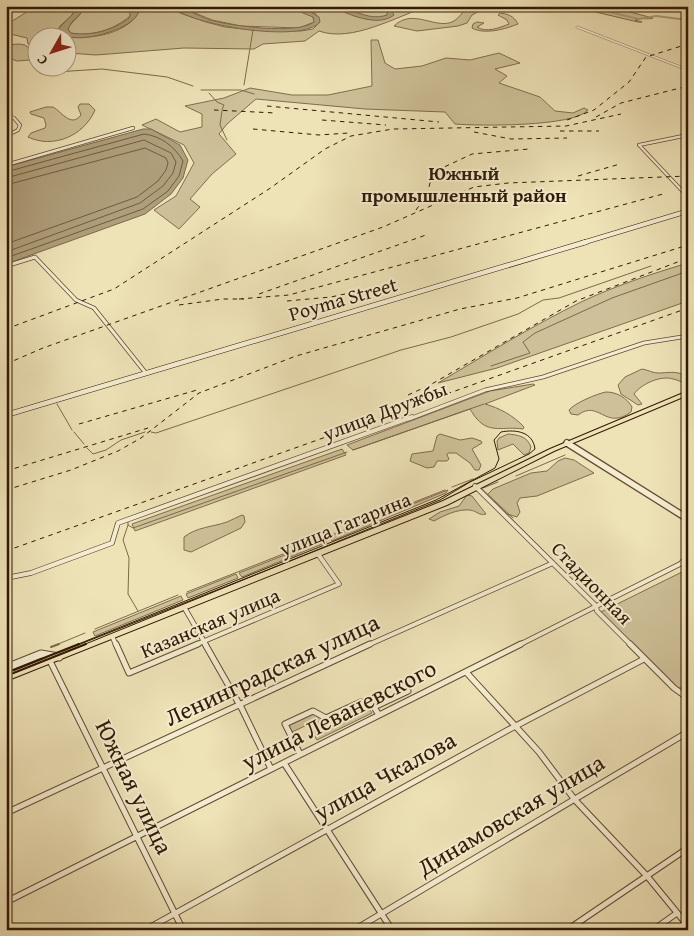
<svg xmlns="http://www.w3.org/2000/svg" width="694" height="936" font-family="'Gentium Book Plus',serif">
<rect width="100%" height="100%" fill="#eee2b7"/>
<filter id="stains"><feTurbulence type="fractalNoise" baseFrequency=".004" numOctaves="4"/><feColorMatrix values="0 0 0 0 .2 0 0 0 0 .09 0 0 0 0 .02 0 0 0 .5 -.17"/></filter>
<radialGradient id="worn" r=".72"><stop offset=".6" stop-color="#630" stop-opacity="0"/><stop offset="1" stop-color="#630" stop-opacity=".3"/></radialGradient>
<path fill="#cec098" stroke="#806c4e" d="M 36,6 L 77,6 L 72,15 L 59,27 L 63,35 C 86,40 117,36 134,19 C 138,15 139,10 143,6 L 170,6 L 180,13 L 206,22 L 225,27 L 253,30 L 301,31 L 313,29 L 318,24 L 316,14 L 301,6 L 331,6 L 355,16 L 368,19 L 390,17 L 392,8 L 389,6 L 429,6 C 397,16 352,43 319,31 L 305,41 L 263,44 L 254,49 L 184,48 L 96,55 L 68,53 L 68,38 L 38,38 L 37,44 L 28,44 L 27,38 L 6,33 L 6,25 Z
M 84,6 L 134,6 L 131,8 L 130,16 C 114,30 92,36 71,34 L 68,29 C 72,20 83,15 84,6 Z
M 178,6 L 296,6 L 313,17 L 314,22 L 299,28 L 241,26 L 212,20 Z
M 340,6 L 382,6 L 386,9 L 388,14 C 374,25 354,11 340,6 Z
M 570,6 L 586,6 L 610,12 L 622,10 L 653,18 C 647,20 641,17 635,20 L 642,22 L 638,22 Z
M 467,7 L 483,9 L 472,15 L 467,23 L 458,26 L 417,31 L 394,26 C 413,7 437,31 454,21 C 459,18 463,12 467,7 Z
M 500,13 C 508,14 514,16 518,24 C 505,29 485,35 472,28 L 473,24 L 477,22 L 484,23 L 477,27 C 486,33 499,28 509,24 L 507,20 L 498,15 Z
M 371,40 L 378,40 L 385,63 L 395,69 L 422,66 L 446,58 L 470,60 L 499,53 L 520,63 L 495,69 L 507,76 L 499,83 L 540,97 L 555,111 L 573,113 L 584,108 L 588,110 C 574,127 478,126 455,124 L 445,112 L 365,109 L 256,99 L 227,124 L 219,134 L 236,154 L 212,174 L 190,199 L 200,207 L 179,229 L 154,210 L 176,196 L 194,163 L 184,145 L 142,125 L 156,119 L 180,132 L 202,127 L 202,114 L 185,106 L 224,98 L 250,88 L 292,95 L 328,95 L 372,86 Z
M 19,44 L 25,45 L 30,49 L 30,60 L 17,61 L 6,57 L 6,45 Z
M 80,104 L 89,104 L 95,110 C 84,136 53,149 28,137 L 31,133 L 45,128 L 46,125 L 44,118 L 31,114 L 30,112 L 46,107 L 53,107 C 62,112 71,128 81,115 L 78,107 Z
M 688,263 L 688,301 L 497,368 L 438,383 C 485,355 532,326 581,302 C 615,286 651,274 688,263 Z
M 642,369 C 648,370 653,373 658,373 C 670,373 682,369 688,381 C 682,384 679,380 673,379 C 661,375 641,384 634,394 L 642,404 L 638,405 L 621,394 L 618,385 L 625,377 Z
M 533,384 L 535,385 L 485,404 C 499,408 513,415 524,427 L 523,429 C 504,426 490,434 477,419 C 474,416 472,412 470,409 L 353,450 L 347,445 L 490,391 Z
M 606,392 C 617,392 627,398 632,407 L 631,412 C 605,431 599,399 578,415 L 571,414 L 569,410 C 575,403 596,394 606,392 Z
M 440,434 L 460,440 L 472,438 L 481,441 L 482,443 L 472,449 L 481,465 L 479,470 L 475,470 L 470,463 L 456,453 L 448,453 L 447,455 L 449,459 L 447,461 L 437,461 L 434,467 L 427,468 L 410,461 L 412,454 L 433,451 L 437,436 Z
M 508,434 C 518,435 527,436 531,447 L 529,453 L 524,455 L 513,444 L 498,450 L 497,441 L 499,438 Z
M 342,449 L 346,455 L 135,531 L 132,524 Z
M 565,458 L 574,460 L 594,473 L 537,496 L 520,498 L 517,503 L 520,512 L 517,517 L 507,514 L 487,495 L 493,489 L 531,473 L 547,471 L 558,461 Z
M 448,490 L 446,493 L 332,541 L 329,537 Z
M 467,495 L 472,496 L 486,514 C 479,516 477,511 470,510 C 457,509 445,515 434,521 L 429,519 L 440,512 L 459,506 Z
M 242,515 L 244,516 L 245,522 L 241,528 L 191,552 L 184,550 L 184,537 C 197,527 212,527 227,522 C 232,520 237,517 242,515 Z
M 325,539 L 327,542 L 242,577 L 239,573 Z
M 684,571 L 688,574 L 688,693 L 683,688 L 678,688 L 601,612 Z
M 236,574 L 238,578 L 188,598 L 186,594 Z
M 181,596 L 183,600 L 95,636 L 93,632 Z
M 361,704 L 368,707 L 372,713 L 317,740 L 307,725 L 290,733 L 287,726 L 314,713 L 332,719 Z"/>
<path fill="#ae9e7a" stroke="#7c694a" d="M 77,6 L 84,6 L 84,10 L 72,22 L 68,29 L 71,33 C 91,36 113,31 129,18 L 130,16 L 130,10 L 134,6 L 143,6 C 139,10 138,15 134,19 C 120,32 74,46 59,32 L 59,28 L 72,15 Z
M 170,6 C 184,6 197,16 210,20 C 231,26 297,35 314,22 L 313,17 L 298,11 L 295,7 L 301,6 L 319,17 L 320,22 C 302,44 190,25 170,6 Z
M 331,6 C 351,6 366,22 387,15 L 387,10 L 382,6 L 389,6 L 394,15 C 378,28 347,14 331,6 Z
M 143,129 L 151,129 L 180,145 L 188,160 L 183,178 L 171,194 L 145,214 L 6,264 L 6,167 Z"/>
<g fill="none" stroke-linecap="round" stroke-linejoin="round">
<path stroke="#705c3e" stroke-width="1" d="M 6,172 L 144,134 C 161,136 174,146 183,161 L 179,176 L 168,191 L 143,209 L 6,258
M 6,178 L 144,140 L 171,153 L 176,162 L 173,173 L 163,186 L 140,203 L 6,252
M 6,185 L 145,148 L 166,158 L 168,163 L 166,170 L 158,181 L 137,197 L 6,244"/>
<path stroke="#7c694a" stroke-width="1" d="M 40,73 L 102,69 L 167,77 L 193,86
M 244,85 L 253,30
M 201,90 L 241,90 L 254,94
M 209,93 L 217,102 L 224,105 L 222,110
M 222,111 L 220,125 L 227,140
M 491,366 L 530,353 L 523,342 L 535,333 L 612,298 L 688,271
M 57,404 L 72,430
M 74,432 L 84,444
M 151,432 L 156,433 L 401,350 L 451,337 L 518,314 L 543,300 L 559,298 L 651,266
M 87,448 L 93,454 L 106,450 L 121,440 L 145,432
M 353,450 L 484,404
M 516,476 L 565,455
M 452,487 L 473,479
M 481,488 L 513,518
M 483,488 L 498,482
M 128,522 L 128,525 L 133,528 L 347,452
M 128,525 L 123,540 L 129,558 L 128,594 L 138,611
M 187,592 L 445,490
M 95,629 L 178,595
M 56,645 L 85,633"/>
<path stroke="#7c694a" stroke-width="2" d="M 51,647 L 59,644"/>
<path fill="#ae9e7a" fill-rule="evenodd" d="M 580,6 L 588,6 L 639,18 L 656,15 L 688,19 L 688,21 L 656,17 L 639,20 Z"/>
<g stroke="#604b30" stroke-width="2.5">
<path id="minor-far4" d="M 577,27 L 688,70"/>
</g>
<g stroke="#604b30" stroke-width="4">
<path id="minor-far3" d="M 6,115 L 14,118 L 20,125 L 18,130 L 6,136
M 688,135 L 639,145 L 688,197
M 6,165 L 133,128"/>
</g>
<g stroke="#604b30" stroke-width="4.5">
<path id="minor-far2" d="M 6,266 L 35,257 L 76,300 L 94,308 L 145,372
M 409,419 L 485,390 L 543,377 L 644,343 L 688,336"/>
</g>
<g stroke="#604b30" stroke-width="5.5">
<path id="minor-far1" d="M 475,486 L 596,606 L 597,611 L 631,645
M 682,562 L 688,568
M 6,578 L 31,573 L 112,543 L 118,523 L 412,417
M 184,607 L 206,645
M 112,636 L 116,645
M 195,645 L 339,584 L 318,554
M 368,645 L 553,563
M 519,645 L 688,560"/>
</g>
<g stroke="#604b30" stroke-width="7">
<path id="minor" d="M 116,644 L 129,673 L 198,644
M 205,644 L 242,709 L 271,769
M 630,644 L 674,688 L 688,698
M 50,661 L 183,930
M 466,672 L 539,752 L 575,800 L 647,876 L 688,926
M 374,707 L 408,691
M 300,754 L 285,724 L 313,711 L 326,718 L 361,702 L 374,707 L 379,715
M 284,763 L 392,930
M 6,813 L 370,644
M 6,902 L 521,644
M 145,930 L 508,730 L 644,659
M 354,930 L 688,732
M 567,930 L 688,848
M 653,930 L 677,913"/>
</g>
<g stroke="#604b30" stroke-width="8">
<path id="tertiary-far1" d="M 567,443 L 688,519"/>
</g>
<g stroke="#604b30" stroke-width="9">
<path id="tertiary" d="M 6,668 L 41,654 L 59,657"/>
</g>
<g stroke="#311903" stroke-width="5">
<path id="secondary-far1" d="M 582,243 L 688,211"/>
</g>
<g stroke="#311903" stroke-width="5.5">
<path id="secondary" d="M 6,415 L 586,242"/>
</g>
<g stroke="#311903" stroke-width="2">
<path id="primary" d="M 688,391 L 688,395 L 554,451 L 447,505 L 6,681 L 6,674 L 443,501 L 550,449 Z"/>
</g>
<use href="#minor-far4" stroke="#f4ecd0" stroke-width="2"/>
<use href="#minor-far3" stroke="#f4ecd0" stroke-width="2.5"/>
<use href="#minor-far2" stroke="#f4ecd0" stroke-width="3"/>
<use href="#minor-far1" stroke="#f4ecd0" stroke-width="4"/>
<use href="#minor" stroke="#f4ecd0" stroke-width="5"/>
<use href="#tertiary-far1" stroke="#f4ecd0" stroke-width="5.5"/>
<use href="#tertiary" stroke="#f4ecd0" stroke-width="7"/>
<use href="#secondary-far1" stroke="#f4ecd0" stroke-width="4"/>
<use href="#secondary" stroke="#f4ecd0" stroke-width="4.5"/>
<use href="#primary" fill="#eee2b7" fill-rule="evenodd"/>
<path stroke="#311903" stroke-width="1" d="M 76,645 L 436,500 L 495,468 L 499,459 L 494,440 L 501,432 C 516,429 533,432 535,449 L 529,454 L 470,482 L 440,500 L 83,645"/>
<path stroke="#311903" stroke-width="2" d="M 6,673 L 79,644
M 6,676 L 86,644"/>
<path stroke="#311903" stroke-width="1" stroke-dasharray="4.5 4.5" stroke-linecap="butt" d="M 267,106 L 439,122
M 214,110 L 276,113
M 596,117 L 621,103 L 688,86
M 322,120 L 386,125
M 567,120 L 594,110 L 629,82 L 646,57 L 688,44
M 253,129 L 319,135 L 349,133
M 560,131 L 599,131
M 474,132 L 511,139 L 567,138
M 578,176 L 620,164
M 416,210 L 427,195 L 431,179 L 440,169 L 472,154 L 529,149
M 259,294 L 426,235
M 239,299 L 289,295 L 663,194
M 287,301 L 331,297 L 396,283
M 179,305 L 223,299 L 244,299
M 6,329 L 114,289 L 269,189 L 325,149 L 351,136 L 393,129 L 566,126 L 621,114
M 6,364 L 43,348 L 383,227 L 474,187 L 508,183 L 688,176
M 408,395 L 430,385 L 576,301 L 688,258
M 79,424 L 197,390
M 6,471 L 148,428
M 6,490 L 71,470 L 118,451 L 141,438 L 199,393 L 296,356 L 460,309 L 517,298 L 688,245
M 6,551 L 688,308"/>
</g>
<g text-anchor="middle" stroke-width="4" stroke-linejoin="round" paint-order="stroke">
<g font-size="19" font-weight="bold" fill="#311903" stroke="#f4ecd0">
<text x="464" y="180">Южный<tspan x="464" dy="22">промышленный район</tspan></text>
</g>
<g font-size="20" fill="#311903" stroke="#f4ecd0">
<text transform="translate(343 299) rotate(-16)" y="7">Poyma Street</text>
<text transform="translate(385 411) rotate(-21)" y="7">улица Дружбы</text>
<text transform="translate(345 524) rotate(-22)" y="7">улица Гагарина</text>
<text transform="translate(592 583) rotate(46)" y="7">Стадионная</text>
<text transform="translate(210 623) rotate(-23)" y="7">Казанская улица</text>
</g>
<g font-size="24" fill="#311903" stroke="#f4ecd0">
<text transform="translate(272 670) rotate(-25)" y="8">Ленинградская улица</text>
<text transform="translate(339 715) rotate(-27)" y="8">улица Леваневского</text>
<text transform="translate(385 776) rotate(-29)" y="8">улица Чкалова</text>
<text transform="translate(134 787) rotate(64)" y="8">Южная улица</text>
<text transform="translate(511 815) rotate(-31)" y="8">Динамовская улица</text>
</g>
</g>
<rect width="694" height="936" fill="none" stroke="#eee2b7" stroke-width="25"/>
<rect x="8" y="8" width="679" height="921" fill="none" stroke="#311903" stroke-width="2.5"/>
<rect x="12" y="12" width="669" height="911" fill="none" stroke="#311903"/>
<g transform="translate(52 52) rotate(231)"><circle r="24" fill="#f4ecd0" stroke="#a6987e"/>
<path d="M0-4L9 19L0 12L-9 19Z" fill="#8f2418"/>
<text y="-8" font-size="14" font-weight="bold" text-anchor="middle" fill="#311903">С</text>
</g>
<rect width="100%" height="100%" filter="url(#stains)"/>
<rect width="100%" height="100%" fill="url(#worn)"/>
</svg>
